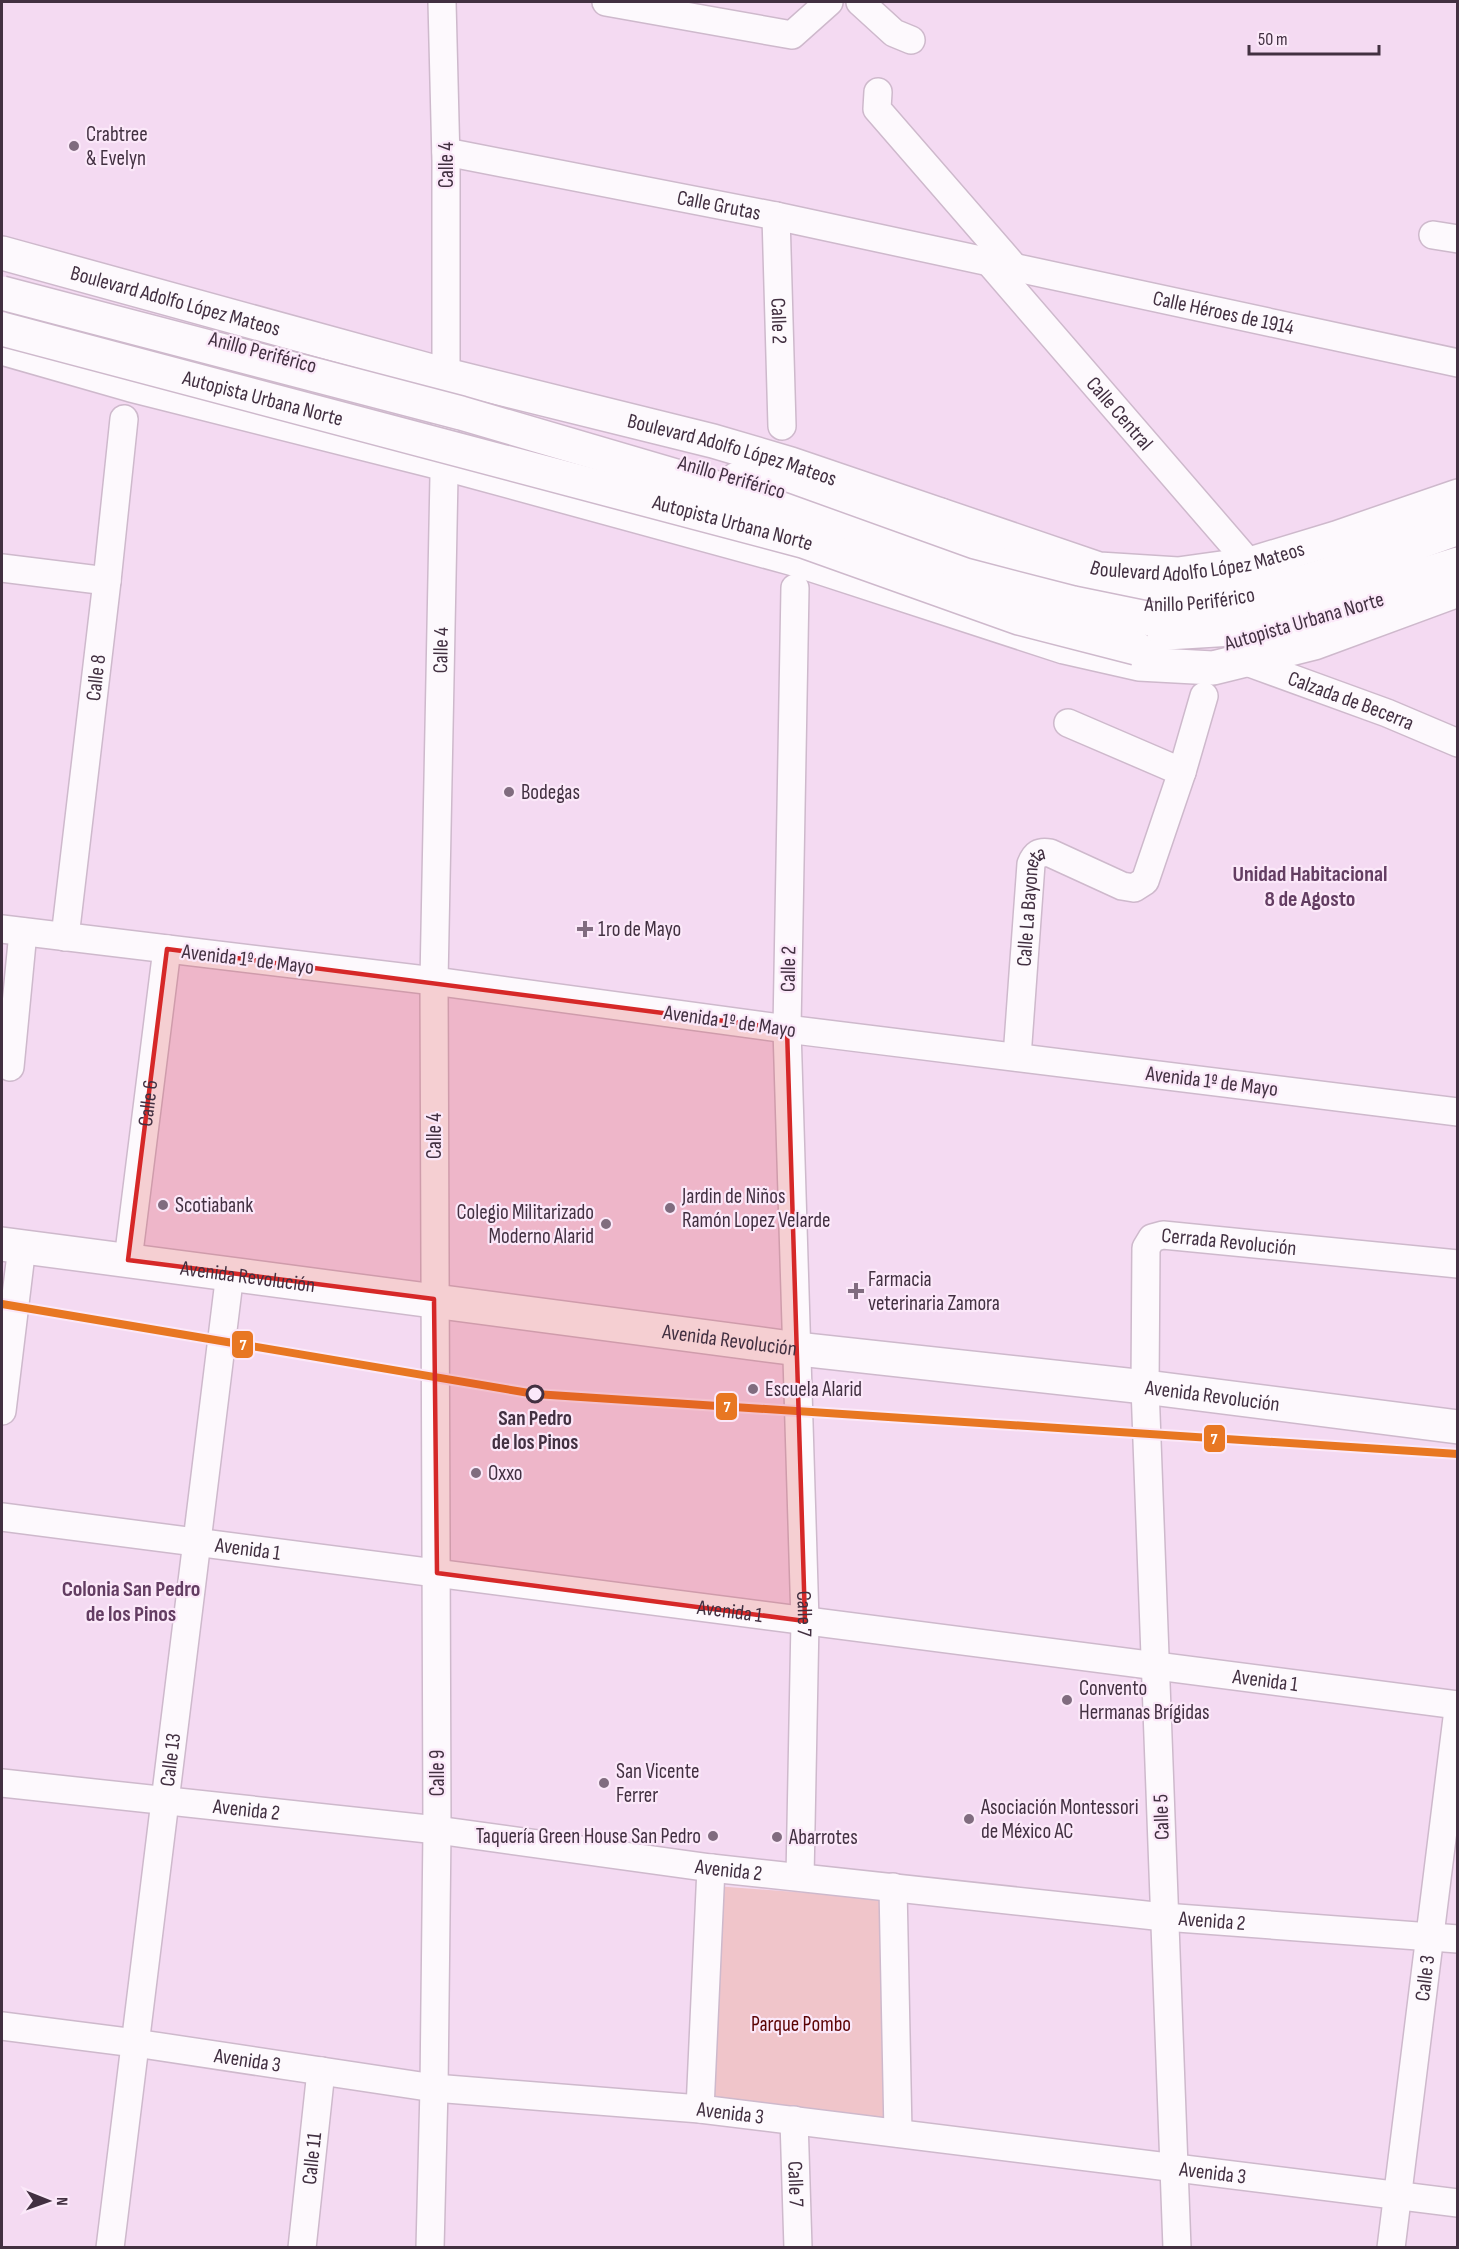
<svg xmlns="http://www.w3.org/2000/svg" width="1459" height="2249" font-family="'Sofia Sans Condensed',sans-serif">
<rect width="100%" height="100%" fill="#f4daf2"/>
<path fill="#f0c5ca" d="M 715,1886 L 889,1899 L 892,2126 L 709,2104 Z"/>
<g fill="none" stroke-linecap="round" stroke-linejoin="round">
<g stroke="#ceb9cc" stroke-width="30">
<g id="minor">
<path d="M 606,2 L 792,35 L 829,2"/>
<path d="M 860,2 L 894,33 L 911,40"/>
<path d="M 878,92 L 877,109 L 1015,268"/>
<path id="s1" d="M 446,152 L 776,216 L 1458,363"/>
<path id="s2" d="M 776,216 L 782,426"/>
<path d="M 1433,235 L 1458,239"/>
<path id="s3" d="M 989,262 L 1250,564"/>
<path d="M 2,568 L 107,581"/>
<path id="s4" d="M 795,588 L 787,1029 L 805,1621 L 800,1877"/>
<path id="s5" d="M 1244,661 L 1387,713 L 1458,743"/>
<path d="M 1068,723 L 1182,772"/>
<path d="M 2,929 L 434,981 L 787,1029 L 1458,1112"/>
<path id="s6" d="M 65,937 L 107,581 L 124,419"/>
<path id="s7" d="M 1017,1057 L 1031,864 C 1035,854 1039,851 1050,853 L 1122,886 L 1134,888 L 1145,881 L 1182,772 L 1204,696"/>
<path d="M 10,1067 L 23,932"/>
<path id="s8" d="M 128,1260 L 167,949"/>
<path d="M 2,1411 L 22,1246"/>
<path id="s9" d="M 2,1517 L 1458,1705"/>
<path id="s10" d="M 2,1783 L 437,1830 L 711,1868 L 1164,1917 L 1458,1939"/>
<path d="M 893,1887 L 898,2133"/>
<path id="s11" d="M 2,2026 L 135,2043 L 434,2088 L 700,2109 L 1458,2203"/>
<path d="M 700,2109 L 711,1868"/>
<path id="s12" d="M 794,2120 L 798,2248"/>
<path id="s13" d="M 110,2248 L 230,1273"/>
<path id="s14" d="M 302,2248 L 321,2071"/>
<path id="s15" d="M 430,2248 L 434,2088 L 437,1830 L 434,981 L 446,375 L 446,161 L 442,2"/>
<path id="s16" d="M 1177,2248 L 1145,1387 L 1146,1248 L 1152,1238 L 1163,1235 L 1458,1264"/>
<path id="s17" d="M 1391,2248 L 1458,1710"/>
</g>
</g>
<g stroke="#ceb9cc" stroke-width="36">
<g id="major">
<path id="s18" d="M 2,253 L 446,375 L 713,441 L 791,464 L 1099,569 L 1178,574 L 1250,564 L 1336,538 L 1458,496"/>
<path d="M 2,348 L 131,385 L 457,467 L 794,559 L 1064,647 L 1139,664 L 1213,668 L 1314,643 L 1458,590"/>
<path id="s19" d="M 2,1244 L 798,1349 L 1145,1387 L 1458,1427"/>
</g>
</g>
<g stroke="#ceb9cc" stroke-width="36">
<g id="highway">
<path id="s20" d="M 737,479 L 810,500 L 1063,586 C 1092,594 1122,603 1152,604 C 1258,607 1360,563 1458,528"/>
<path d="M 940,515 L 987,552"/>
<path d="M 1114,628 L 1150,634 L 1249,628 L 1458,564"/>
</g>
</g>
<use href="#minor" stroke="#fdf9fd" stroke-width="27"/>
<use href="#major" stroke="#fdf9fd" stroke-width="33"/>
<use href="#highway" stroke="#fdf9fd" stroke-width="33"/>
<g stroke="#ceb9cc" stroke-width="36" stroke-linecap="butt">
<g id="highway-bridge">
<path d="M 2,293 L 461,413 L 751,498 L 965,575 L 1073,603 L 1151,619"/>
<path id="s21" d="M 2,329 L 803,541 L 1019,618 L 1136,648"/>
</g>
</g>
<use href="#highway-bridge" stroke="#fdf9fd" stroke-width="33"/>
<g stroke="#fbe8f9" stroke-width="12">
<path id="metro-1" d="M 2,1304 L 535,1394 L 1458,1454"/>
</g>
<use href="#metro-1" stroke="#e87722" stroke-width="8"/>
</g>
<path fill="#d62828" fill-opacity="0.2" stroke="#d62828" stroke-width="4.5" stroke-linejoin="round" d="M 167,949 L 787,1029 L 805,1621 L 437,1573 L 434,1299 L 128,1260 Z"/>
<g fill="#806c7f" stroke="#fbe8f9" stroke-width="2">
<circle cx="74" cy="146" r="6"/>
<circle cx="509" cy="792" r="6"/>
<path d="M582 920h6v6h6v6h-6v6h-6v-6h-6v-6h6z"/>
<circle cx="163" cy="1205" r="6"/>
<circle cx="670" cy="1208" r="6"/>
<circle cx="606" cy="1224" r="6"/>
<path d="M853 1282h6v6h6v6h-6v6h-6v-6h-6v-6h6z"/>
<circle cx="753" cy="1389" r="6"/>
<circle cx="476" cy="1473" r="6"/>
<circle cx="1067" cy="1700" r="6"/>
<circle cx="604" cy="1783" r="6"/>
<circle cx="969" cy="1819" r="6"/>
<circle cx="713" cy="1836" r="6"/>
<circle cx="777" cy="1837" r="6"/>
</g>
<circle fill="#fbe8f9" stroke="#423041" stroke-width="3" cx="535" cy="1394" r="8"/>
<g text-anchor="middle" stroke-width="4.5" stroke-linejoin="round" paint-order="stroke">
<g font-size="21" fill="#423041" stroke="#fbe8f9" text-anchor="start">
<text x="86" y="141">Crabtree<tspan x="86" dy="24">&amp; Evelyn</tspan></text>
<text x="521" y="799">Bodegas</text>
<text x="598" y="936">1ro de Mayo</text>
<text x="682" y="1203">Jardin de Niños<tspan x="682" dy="24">Ramón Lopez Velarde</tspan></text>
<text x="175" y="1212">Scotiabank</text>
<text x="594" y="1219" text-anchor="end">Colegio Militarizado<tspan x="594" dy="24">Moderno Alarid</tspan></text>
<text x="868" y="1286">Farmacia<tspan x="868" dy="24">veterinaria Zamora</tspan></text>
<text x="765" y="1396">Escuela Alarid</text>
<text x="488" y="1480">Oxxo</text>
<text x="1079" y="1695">Convento<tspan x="1079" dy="24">Hermanas Brígidas</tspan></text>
<text x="616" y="1778">San Vicente<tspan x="616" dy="24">Ferrer</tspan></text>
<text x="981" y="1814">Asociación Montessori<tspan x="981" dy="24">de México AC</tspan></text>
<text x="701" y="1843" text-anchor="end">Taquería Green House San Pedro</text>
<text x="789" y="1844">Abarrotes</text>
</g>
<g font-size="21" fill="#423041" stroke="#fbe8f9">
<text transform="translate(446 165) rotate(-90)" y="7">Calle 4</text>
<text dy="7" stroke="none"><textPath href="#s1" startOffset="278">Calle Grutas</textPath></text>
<text dy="7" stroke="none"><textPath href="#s18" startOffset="180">Boulevard Adolfo López Mateos</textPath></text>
<text dy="7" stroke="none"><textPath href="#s1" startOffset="794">Calle Héroes de 1914</textPath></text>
<text dy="7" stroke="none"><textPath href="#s2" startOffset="105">Calle 2</textPath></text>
<text transform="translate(263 352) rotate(15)" y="7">Anillo Periférico</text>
<text dy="7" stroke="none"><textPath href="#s21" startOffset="270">Autopista Urbana Norte</textPath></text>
<text dy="7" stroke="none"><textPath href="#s3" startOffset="200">Calle Central</textPath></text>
<text dy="7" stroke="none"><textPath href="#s18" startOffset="756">Boulevard Adolfo López Mateos</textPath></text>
<text transform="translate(732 477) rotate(16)" y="7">Anillo Periférico</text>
<text dy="7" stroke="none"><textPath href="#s21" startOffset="756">Autopista Urbana Norte</textPath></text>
<text dy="7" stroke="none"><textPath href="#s18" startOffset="1242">Boulevard Adolfo López Mateos</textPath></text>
<text dy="7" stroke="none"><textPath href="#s20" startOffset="482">Anillo Periférico</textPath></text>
<text transform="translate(1304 621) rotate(-16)" y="7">Autopista Urbana Norte</text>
<text dy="7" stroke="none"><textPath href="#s15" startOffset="1598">Calle 4</textPath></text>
<text dy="7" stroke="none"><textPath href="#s6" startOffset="261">Calle 8</textPath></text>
<text dy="7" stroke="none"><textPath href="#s5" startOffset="114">Calzada de Becerra</textPath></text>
<text dy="7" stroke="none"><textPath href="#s7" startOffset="152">Calle La Bayoneta</textPath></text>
<text transform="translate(248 959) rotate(7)" y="7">Avenida 1º de Mayo</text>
<text transform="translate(788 969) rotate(-89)" y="7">Calle 2</text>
<text transform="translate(730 1021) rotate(8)" y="7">Avenida 1º de Mayo</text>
<text transform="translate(1212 1081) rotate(7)" y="7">Avenida 1º de Mayo</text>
<text dy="7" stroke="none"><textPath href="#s8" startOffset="158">Calle 6</textPath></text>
<text transform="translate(434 1136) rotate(-90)" y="7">Calle 4</text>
<text dy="7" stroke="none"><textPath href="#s16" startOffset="1090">Cerrada Revolución</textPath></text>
<text dy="7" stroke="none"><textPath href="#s19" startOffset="248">Avenida Revolución</textPath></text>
<text dy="7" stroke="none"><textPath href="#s19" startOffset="734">Avenida Revolución</textPath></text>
<text dy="7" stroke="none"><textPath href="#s19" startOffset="1220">Avenida Revolución</textPath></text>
<text dy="7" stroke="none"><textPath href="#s9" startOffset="248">Avenida 1</textPath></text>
<text dy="7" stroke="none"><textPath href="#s9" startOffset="734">Avenida 1</textPath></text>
<text dy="7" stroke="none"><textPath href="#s4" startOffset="1026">Calle 7</textPath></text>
<text dy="7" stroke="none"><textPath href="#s9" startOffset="1274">Avenida 1</textPath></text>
<text dy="7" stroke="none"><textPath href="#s13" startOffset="492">Calle 13</textPath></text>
<text transform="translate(437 1773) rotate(-90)" y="7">Calle 9</text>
<text dy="7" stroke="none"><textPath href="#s10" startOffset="246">Avenida 2</textPath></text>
<text transform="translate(1161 1817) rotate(-92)" y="7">Calle 5</text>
<text dy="7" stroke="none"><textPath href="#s10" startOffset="732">Avenida 2</textPath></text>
<text dy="7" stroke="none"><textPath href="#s10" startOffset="1218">Avenida 2</textPath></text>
<text dy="7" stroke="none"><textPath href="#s17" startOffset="272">Calle 3</textPath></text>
<text dy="7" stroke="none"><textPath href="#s11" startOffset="248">Avenida 3</textPath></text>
<text dy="7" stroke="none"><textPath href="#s11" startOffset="734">Avenida 3</textPath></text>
<text dy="7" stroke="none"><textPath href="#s14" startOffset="90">Calle 11</textPath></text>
<text dy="7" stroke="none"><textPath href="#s11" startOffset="1220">Avenida 3</textPath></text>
<text dy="7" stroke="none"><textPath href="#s12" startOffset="64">Calle 7</textPath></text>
</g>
<g font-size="21" font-weight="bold" fill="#423041" stroke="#fbe8f9">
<text x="535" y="1425">San Pedro<tspan x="535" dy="24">de los Pinos</tspan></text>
</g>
<g font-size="21" fill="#5c0304" stroke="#fbe8f9">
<text x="801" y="2031">Parque Pombo</text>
</g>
<g font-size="22" font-weight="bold" fill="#633d62" stroke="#fbe8f9">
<text x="1310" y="881">Unidad Habitacional<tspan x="1310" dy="25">8 de Agosto</tspan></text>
<text x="131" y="1596">Colonia San Pedro<tspan x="131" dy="25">de los Pinos</tspan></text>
</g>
</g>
<g stroke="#fbe8f9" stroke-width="2">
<rect x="231" y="1330" width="23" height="29" rx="6" fill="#e87722"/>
<rect x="715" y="1392" width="23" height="29" rx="6" fill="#e87722"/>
<rect x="1203" y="1424" width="23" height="29" rx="6" fill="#e87722"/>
</g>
<g font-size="16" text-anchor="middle" font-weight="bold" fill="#fff">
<text x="243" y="1350">7</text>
<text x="727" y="1412">7</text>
<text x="1214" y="1444">7</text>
</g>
<rect width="1459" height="2249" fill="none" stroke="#423041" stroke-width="6"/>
<g transform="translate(48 2201) rotate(91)" stroke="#fbe8f9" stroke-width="4.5" paint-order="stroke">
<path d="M0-4.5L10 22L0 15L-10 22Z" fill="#423041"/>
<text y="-9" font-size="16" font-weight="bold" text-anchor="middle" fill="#423041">N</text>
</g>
<path d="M1249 45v9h130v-9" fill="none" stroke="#423041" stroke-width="3"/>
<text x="1258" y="45" font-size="18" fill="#423041" stroke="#fbe8f9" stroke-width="4.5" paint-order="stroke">50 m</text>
</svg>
